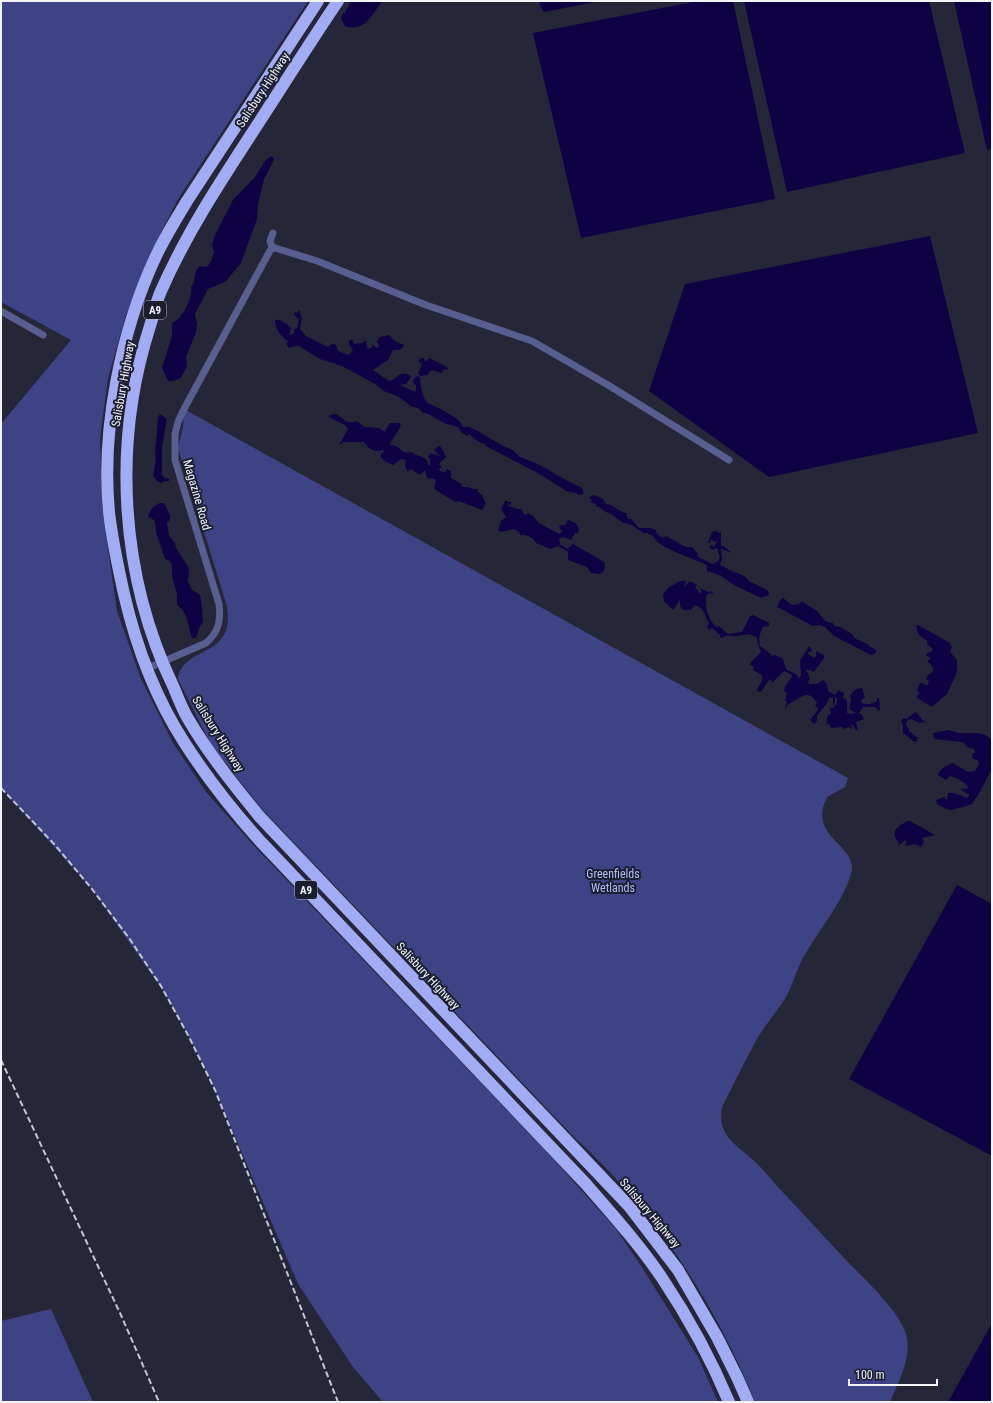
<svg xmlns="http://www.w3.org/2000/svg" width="993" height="1403" font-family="'Roboto Condensed',sans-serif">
<rect width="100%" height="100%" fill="#252739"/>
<path fill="#3e4386" d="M 1,1 L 308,1 L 178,199 L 150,255 L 126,315 L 108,378 L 100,438 L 102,507 L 117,611 L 141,679 L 173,743 L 206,792 L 257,849 L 548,1153 L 616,1229 L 643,1269 L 698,1357 L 718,1402 L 383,1402 L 353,1367 L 298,1284 L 215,1090 L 189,1037 L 164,992 L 92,889 L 1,788 L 1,424 L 71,340 L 1,302 Z
M 184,409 L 848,778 L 845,787 L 827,797 C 806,838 860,845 851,874 C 842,903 821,927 806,953 C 797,966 794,983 786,997 C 777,1011 767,1023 758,1037 C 745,1060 734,1084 722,1107 C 717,1136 735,1143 753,1160 C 761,1167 769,1176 776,1185 C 800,1210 823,1236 847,1261 C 864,1279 903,1314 907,1338 C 911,1359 898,1383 890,1402 L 755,1402 C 715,1302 653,1208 573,1136 L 262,809 L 212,746 L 199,721 L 178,679 C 180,653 215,655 225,633 C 229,624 228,615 227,606 L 178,448 L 183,427 Z
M 51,1309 L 93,1402 L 1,1402 L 1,1321 Z"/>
<path fill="#0e0245" d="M 351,1 L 382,1 C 373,14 364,33 345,26 L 341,18 L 343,13 L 345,13 L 347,8 L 348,8 L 350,2 Z
M 539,1 L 600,1 L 544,12 L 540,6 Z
M 698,1 L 733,1 L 775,199 L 581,238 L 533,33 Z
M 744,1 L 929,1 L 965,153 L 787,192 Z
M 954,1 L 992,1 L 992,149 L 987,150 Z
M 271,156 L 274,158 L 273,162 L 264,179 L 258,204 L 257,219 L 241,263 L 225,282 L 208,289 L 195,314 L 197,324 L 196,332 L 186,357 L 187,366 L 181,378 L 173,381 L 168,381 L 162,368 L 172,336 L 172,323 C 174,321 178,320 180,317 C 185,312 193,295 191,287 L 194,283 L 195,274 L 199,266 L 203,267 L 208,266 L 212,259 L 214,252 L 212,245 L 215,235 L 228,210 L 233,200 L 255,177 L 265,161 Z
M 930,236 L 978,433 L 769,477 L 649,391 L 685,284 Z
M 298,311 L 300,311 L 300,314 L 302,317 L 300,329 L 306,336 L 328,347 L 332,344 L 336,345 L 338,351 L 349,355 L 353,350 L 349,345 L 349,341 L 352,339 L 354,344 L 362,343 L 366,340 L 367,347 L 368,348 L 371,348 L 373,345 L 377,348 L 379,346 L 377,341 L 380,337 L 389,335 L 395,341 L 404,345 L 403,347 L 400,350 L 393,350 L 388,360 L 373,370 L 389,381 C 399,379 398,369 411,376 L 410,379 L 406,384 L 400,385 L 415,392 L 416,390 L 416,385 L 414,384 L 413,381 L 416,376 L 419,377 L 420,375 L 418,374 L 422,364 L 418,361 L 421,358 L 424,358 L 425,362 L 430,358 L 448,368 L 448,369 L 444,370 L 441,373 L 432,370 L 429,372 L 428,375 L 420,376 C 420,382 422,398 427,402 C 428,404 431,404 432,405 C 440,409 461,418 463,427 L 469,427 L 476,430 L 503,446 L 513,450 L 520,457 L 538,464 L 566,480 L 582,488 L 584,494 L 579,495 L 576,493 L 566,491 L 543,476 L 486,446 L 485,444 L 479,442 L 469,434 L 468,436 L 462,433 L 458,427 L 446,424 L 426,413 L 423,413 L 418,408 L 410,406 L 406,402 L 397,396 L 384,391 L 375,384 L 342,366 L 320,359 L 299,346 L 295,346 L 289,348 L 286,343 L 289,342 C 281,337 275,329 275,320 C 281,319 287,324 291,328 L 289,334 L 291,335 L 295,332 L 294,329 L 297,328 L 299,319 L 294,315 L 295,312 L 298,313 Z
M 160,414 L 167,419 L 162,447 L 162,475 L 165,478 L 169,479 L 169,481 L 164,481 L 162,483 L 158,482 L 153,476 L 156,459 L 155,453 L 158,417 Z
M 336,414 C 346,419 343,425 357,421 L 365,427 L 379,428 L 385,432 L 390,423 L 399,423 L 401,426 L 391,442 L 390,445 C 400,444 401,455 411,452 C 417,456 422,456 427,460 L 428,464 L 430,466 L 430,459 L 428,457 L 430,453 L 440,456 L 434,450 L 438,446 L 441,447 L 446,457 L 439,464 L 442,467 L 439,469 L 440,471 L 445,472 L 447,469 L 451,471 L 451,478 L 463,485 L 461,486 L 462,487 L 468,487 L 473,489 L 477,489 L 478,492 L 482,495 L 486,504 L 482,510 L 459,501 L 456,502 L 454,501 L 434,489 L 436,482 L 435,479 L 427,478 L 425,470 L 420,475 L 415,472 L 412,469 L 407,471 L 405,465 L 406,460 L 401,459 L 393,465 L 384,461 L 381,457 L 381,454 L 384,451 L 383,450 C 374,453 369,449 364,442 L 344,442 L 339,445 L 348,429 L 345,425 L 329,417 L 330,415 Z
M 594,495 L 603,499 L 606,504 C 614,505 619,512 626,513 L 628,519 L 631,519 L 639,528 L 651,528 L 656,530 L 656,532 L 662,538 L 666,536 L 686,547 L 692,547 L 698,554 L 697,556 L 712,564 L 717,562 L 720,558 L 717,548 L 712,550 L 709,546 L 711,545 L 714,547 L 717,541 L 714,542 L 711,539 L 710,543 L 708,543 L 712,532 L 714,531 L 721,533 L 721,545 L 726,548 L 732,553 L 721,549 L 722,559 L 720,565 C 724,566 728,570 732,571 C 738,573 745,575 749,581 L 767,590 L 769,593 L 769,595 L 761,598 L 734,585 L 721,576 L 707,571 L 707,565 C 695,559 657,548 653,536 L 647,533 L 643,533 L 630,524 L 623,523 L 611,514 L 606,512 L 599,507 L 596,506 L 596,504 L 590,502 L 592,500 L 589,497 Z
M 506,500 L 508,502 L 512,502 L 510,505 L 508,503 L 508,506 L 518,509 L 522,509 L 523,513 L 526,515 L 528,513 L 533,516 L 539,523 L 559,534 L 562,532 L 559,526 L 562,525 L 566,525 L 568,520 L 576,523 L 579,529 L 578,533 L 575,533 L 571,540 L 563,537 L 559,539 L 560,544 L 567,549 L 573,544 L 604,562 C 606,567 605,572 599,574 L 591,573 L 587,567 L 568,560 L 568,552 L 558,546 L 550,549 C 546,547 541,545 538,544 C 534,542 536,541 533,539 C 530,536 524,534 520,535 L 519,532 L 514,529 L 501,532 L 498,531 L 501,521 L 506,517 L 501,509 L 505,501 Z
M 160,503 L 164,503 L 170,515 L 170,520 L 167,523 L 169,536 L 175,543 L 176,548 L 187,565 L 189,569 L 188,581 L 190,586 L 192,590 L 200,595 L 202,607 L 203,622 L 200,626 L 196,638 L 192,638 C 188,627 188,612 177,605 L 177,594 L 172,577 L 172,566 L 170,561 L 165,559 L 156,532 L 155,521 L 151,518 L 148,517 C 149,511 154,505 160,503 Z
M 680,581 L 686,581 L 684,587 L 689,582 L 692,582 L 697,585 L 695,587 L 700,593 L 702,593 L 700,588 L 709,592 L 712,591 L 713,594 L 710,593 L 706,596 C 706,604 706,612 710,619 C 712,623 714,624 716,627 L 719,626 L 728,634 L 742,632 L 750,616 L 753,615 L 769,623 L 769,626 L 763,627 C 760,633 758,639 760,646 L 771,654 L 771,656 L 775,655 L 783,659 L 786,669 L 797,675 L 799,679 L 801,675 L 800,661 L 809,646 L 812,650 L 811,652 L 808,652 L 808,654 L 814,658 L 816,656 L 816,651 L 824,655 L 824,658 L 814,672 L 809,670 L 805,670 L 808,673 L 810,680 L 808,681 L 809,684 L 817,684 L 823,680 L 827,684 L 828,691 L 835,695 L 838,690 L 844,693 L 843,698 L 847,700 L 847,713 L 850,714 L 856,713 L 849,709 L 851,699 L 850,696 C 853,691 856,688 862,688 L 865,697 L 862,699 L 861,702 C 866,706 872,704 877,701 L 877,698 L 879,698 L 880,709 L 879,711 L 875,707 L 863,707 L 859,713 L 862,715 L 864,719 L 856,722 L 858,731 L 855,729 L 853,725 L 851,725 L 852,729 L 849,727 L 844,729 L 842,727 L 831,728 L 828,723 L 826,725 L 828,714 L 830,715 L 831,713 L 830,708 L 833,708 L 837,703 L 837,698 L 835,697 L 835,702 L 833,707 L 833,698 L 830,697 L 827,703 L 817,716 L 817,721 L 814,724 L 810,720 C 812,716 818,712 818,708 L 815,706 L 817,703 C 807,686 798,701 788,704 L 786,708 L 785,707 L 787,703 L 785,700 L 787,694 L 784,691 C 784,685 789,682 792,677 L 792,675 L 784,671 L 772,683 L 771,679 L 768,681 L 761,692 L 757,691 C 758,684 763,685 762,675 L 753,670 L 754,667 L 750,665 L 751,662 L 761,652 L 756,637 C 748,633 745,635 737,636 C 729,636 729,634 722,638 L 720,637 L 720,635 L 712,628 L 709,630 L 707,627 L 709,623 C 705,616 703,606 694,605 L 691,610 L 683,610 L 680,606 L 680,600 L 673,610 L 664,601 L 663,594 L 669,587 Z
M 783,598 L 792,605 L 799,604 L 802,601 C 807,605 813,608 817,611 C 822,616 824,623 833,623 L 834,626 L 840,627 L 852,634 L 854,638 L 869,645 L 869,646 L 876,650 L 876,653 L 871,655 L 834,636 L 825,627 L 819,625 L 813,626 L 777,607 L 780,600 Z
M 916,625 L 918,625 L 950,643 L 952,647 L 950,652 L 957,660 L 957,672 L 947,694 L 932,707 L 917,698 L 917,695 L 920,694 L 917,690 L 920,683 L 923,683 L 927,686 L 929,681 L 926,679 L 928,675 L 931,673 L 933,671 L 932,666 L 927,661 L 931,658 L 926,655 L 926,654 L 932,651 L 933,649 L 927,644 L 927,642 L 929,642 C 919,635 918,637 916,625 Z
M 916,712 L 926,724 L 923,722 L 920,723 L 911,719 L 907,721 L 906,725 L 909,729 L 909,732 L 911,732 L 915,736 L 919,738 L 916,739 L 918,742 L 917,741 L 915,742 L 903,733 L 903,724 L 901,722 L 903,718 L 907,719 L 911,715 Z
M 949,730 C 952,731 955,732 958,733 C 971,734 982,730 992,740 L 992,769 L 978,795 L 972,804 L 963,807 L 951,810 L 946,809 L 937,804 L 936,800 L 944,797 L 947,800 L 948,793 L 954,793 L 968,798 L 969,794 L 965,793 L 960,788 L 967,789 L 968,787 C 966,783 955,777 950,776 L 946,780 L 938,775 C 940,768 947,765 953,763 L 966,771 L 970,772 L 975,771 L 979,764 L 978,760 L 973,759 L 972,755 L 975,752 L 974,749 L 967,747 L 963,742 L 934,739 L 933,733 Z
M 908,821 L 910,821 L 935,835 L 922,838 L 924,841 L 921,847 L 914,844 L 905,846 L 907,842 L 905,840 L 898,846 L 899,843 C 889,832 897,826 908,821 Z
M 957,885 L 992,904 L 992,1156 L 849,1079 Z
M 992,1323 L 992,1402 L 948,1402 Z"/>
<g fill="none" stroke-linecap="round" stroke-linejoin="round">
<path stroke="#585e8f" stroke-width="7" d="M 272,247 L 317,261 L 426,305 L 532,341 L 608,385 L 729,460
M 1,311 L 43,335
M 146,669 L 206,643 C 219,632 221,620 219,604 L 175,460 L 175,434 L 178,422 L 184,409 L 272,247 L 270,241 L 273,233"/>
<path stroke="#a2acf4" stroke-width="12" d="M 318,1 L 187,201 C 176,219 165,237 156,256 C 121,331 101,429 109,512 C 112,539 118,567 124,594 C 136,646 155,697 184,742 C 207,778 233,811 261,842 L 585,1183 C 612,1214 639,1244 662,1278 C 688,1317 711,1359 729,1402
M 338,1 C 309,44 282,87 254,130 C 220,182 186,234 161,291 C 156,302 154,314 150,326 C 112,444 120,576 174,688 C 178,698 182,708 187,717 C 208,753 233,784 259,816 L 629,1206 L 678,1270 L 717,1337 L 737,1377 L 748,1402"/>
<path stroke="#c4c6d2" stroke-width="2" stroke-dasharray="6 3" stroke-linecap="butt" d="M 1,788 L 55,845 L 92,889 L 129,938 L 161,986 L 189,1037 L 215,1090 L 338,1402
M 1,1060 L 120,1313 L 159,1402"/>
</g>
<g text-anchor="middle" stroke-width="4" stroke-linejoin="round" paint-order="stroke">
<g fill="#1b1e2e" stroke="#b2b4c0" stroke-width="1">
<rect x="144" y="301" width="22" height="18" rx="3"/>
<rect x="295" y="881" width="22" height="18" rx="3"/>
</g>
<g font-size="11" font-weight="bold" fill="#f2f4fe">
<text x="155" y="314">A9</text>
<text x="306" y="894">A9</text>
</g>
<g font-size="12" fill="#f2f4fe" stroke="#1b1e2e">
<text transform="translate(263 90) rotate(-57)" y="4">Salisbury Highway</text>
<text transform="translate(123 384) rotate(-80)" y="4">Salisbury Highway</text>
<text transform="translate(197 495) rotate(74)" y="4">Magazine Road</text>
<text transform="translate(218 734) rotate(58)" y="4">Salisbury Highway</text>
<text transform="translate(428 976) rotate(47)" y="4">Salisbury Highway</text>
<text transform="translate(650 1213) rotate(50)" y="4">Salisbury Highway</text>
</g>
<g font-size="12" fill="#b5befb" stroke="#1b1e2e">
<text x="613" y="878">Greenfields<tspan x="613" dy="14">Wetlands</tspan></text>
</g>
</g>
<rect width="993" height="1403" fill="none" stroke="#f2f4fe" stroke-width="4"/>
<path d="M849 1379v6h88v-6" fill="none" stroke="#f2f4fe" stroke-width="2"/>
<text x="855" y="1379" font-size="12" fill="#f2f4fe" stroke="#1b1e2e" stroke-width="3" paint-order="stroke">100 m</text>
</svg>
